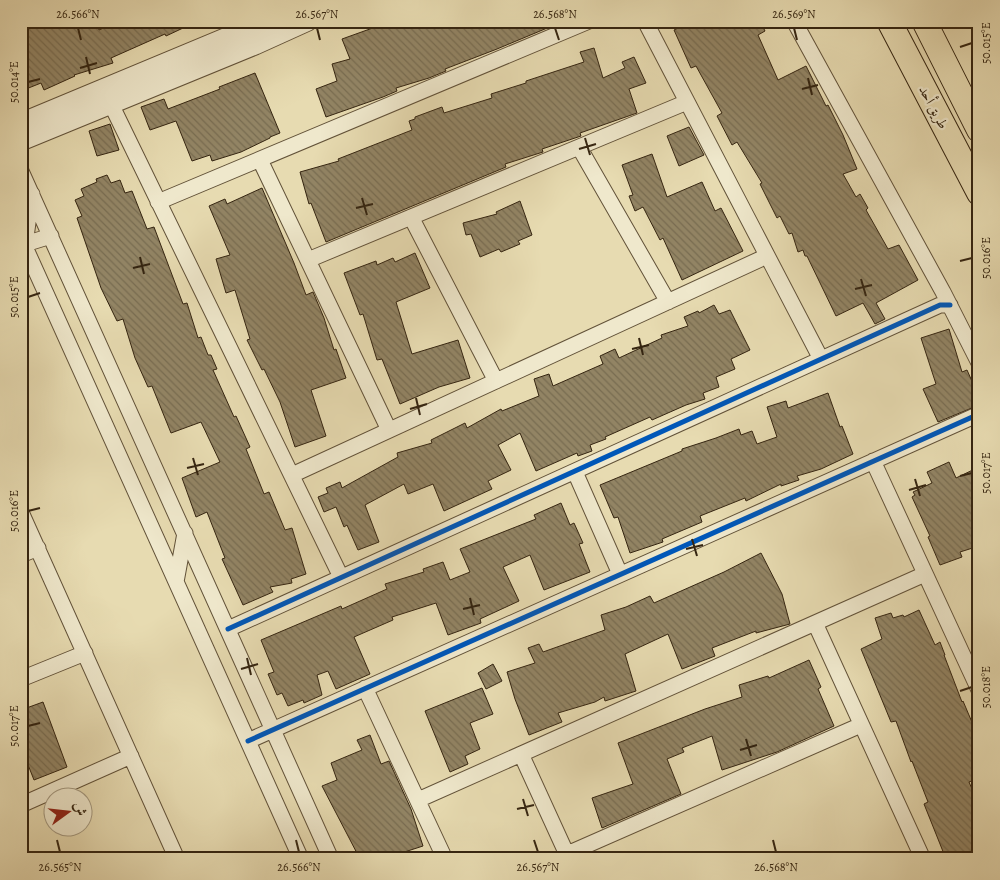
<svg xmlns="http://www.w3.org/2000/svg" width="1000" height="880" font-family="Alegreya,Amiri,serif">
<defs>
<pattern id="building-back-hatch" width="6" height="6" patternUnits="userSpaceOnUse" patternTransform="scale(1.25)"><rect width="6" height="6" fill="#928464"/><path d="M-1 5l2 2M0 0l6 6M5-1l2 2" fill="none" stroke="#786c51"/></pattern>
</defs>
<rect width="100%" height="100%" fill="#e7dbb1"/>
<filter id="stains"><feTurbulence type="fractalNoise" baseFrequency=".004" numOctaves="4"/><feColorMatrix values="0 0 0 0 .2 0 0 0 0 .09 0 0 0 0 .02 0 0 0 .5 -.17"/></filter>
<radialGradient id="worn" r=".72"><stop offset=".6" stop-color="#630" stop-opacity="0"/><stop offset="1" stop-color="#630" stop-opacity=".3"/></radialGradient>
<path fill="url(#building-back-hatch)" stroke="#352511" d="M 21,21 L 97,21 L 99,30 L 119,21 L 198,21 L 166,36 L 165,34 L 111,58 L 113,63 L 74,75 L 75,76 L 44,90 L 41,83 L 21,91 Z
M 380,21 L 564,21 L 497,49 L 445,69 L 446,71 L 429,78 L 396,88 L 397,91 L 383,97 L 326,117 L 316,89 L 337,81 L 332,64 L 350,59 L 342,39 L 381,25 Z
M 693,21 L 760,21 L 765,31 L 758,35 L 778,80 L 806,66 L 826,106 L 828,105 L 843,135 L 857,169 L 843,174 L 856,197 L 860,194 L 868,208 L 866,210 L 888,249 L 899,245 L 918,280 L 876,303 L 885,319 L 875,324 L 863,303 L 836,316 L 807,256 L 805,256 L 803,250 L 798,252 L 792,233 L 789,234 L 780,216 L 777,218 L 760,184 L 762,183 L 737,142 L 732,145 L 717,116 L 722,113 L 696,66 L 691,68 L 674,30 Z
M 594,48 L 603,78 L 625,68 L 622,62 L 634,57 L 646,83 L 629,89 L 637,113 L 580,133 L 581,136 L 542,149 L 543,152 L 505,164 L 506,167 L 326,242 L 311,203 L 309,204 L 300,172 L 339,161 L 338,159 L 412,130 L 409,121 L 415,119 L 415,117 L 442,107 L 444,113 L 492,98 L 491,94 L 526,83 L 526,81 L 584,62 L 580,52 Z
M 255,73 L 280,133 L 270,137 L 270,138 L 241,152 L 212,161 L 210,155 L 192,161 L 176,121 L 150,130 L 141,107 L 164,99 L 168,109 L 220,89 L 219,87 Z
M 110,124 L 119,150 L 97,156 L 89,131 Z
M 689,127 L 704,155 L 679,166 L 667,136 Z
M 652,154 L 667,197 L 702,182 L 715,211 L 721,208 L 743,251 L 682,280 L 663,238 L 660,240 L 643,207 L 635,211 L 629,196 L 633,195 L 622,165 Z
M 107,175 L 111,183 L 120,180 L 125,193 L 132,191 L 147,229 L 154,227 L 183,304 L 187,303 L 198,338 L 201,337 L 208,355 L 211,355 L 217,369 L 213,370 L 234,417 L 236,416 L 250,447 L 246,449 L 264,494 L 269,492 L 285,530 L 292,528 L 306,574 L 291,579 L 292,583 L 270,587 L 273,592 L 243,605 L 222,559 L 225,558 L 207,512 L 196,517 L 182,478 L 220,462 L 201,422 L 171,433 L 152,386 L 148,387 L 135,358 L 123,319 L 117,321 L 101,288 L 77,218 L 82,216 L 75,200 L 84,196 L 81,189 L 97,182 L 96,179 Z
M 262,188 L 294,263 L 306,295 L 313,292 L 324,318 L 334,350 L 336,349 L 346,378 L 311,390 L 326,436 L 295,447 L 280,402 L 264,369 L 262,370 L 247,340 L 250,339 L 235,290 L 226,293 L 216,259 L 230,255 L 209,206 L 225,199 L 227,204 Z
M 520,201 L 532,235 L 518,241 L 520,244 L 501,252 L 499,249 L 480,257 L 471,234 L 466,235 L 463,223 L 497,214 L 496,212 Z
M 415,253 L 430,288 L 396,302 L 412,354 L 458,340 L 470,378 L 439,387 L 400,404 L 382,359 L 377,360 L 363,314 L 360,315 L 344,273 L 376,261 L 377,265 L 393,258 L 395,262 Z
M 714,305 L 719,314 L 730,310 L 750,350 L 731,359 L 735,369 L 716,377 L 719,387 L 703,393 L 705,399 L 686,405 L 652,420 L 650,417 L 605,437 L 606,439 L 590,445 L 592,451 L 578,456 L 577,453 L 536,471 L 520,433 L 498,445 L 511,470 L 488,481 L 492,489 L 444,511 L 433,484 L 408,494 L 404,484 L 365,505 L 379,542 L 358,550 L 347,525 L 344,527 L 336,507 L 324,512 L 318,497 L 328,493 L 326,488 L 340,482 L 342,488 L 398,457 L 397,453 L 432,443 L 431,440 L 465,423 L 467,428 L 501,409 L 502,411 L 539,396 L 534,379 L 549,374 L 553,386 L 603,364 L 600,356 L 615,349 L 619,358 L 662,338 L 661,335 L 688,326 L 684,317 L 698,311 L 699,313 Z
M 949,329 L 962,372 L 967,370 L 979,397 L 979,405 L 938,422 L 923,389 L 936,384 L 921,338 Z
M 828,393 L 840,427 L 842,426 L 853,454 L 821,469 L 797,476 L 799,480 L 781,486 L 781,484 L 746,501 L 745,498 L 700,516 L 702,522 L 662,539 L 663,542 L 630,553 L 618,517 L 614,518 L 600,485 L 682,451 L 682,449 L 716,438 L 739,429 L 741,435 L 752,431 L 757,444 L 777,437 L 767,407 L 786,401 L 788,408 Z
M 949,462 L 956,478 L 979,467 L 979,546 L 960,552 L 962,557 L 940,565 L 928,537 L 930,536 L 912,497 L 915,495 L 913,492 L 932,483 L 927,472 Z
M 561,503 L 570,525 L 574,523 L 583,543 L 579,544 L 590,572 L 544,590 L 530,555 L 503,567 L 519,601 L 480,619 L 481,623 L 448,635 L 436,603 L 392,617 L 393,620 L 354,637 L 370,674 L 336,689 L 328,671 L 317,675 L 322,695 L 304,703 L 303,700 L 288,706 L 282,693 L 277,695 L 268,674 L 274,672 L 261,640 L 341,606 L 342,609 L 387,589 L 385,584 L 424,572 L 423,569 L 443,562 L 450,580 L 470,572 L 460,549 L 536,519 L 534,515 Z
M 761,553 L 782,594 L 790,624 L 756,633 L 756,631 L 712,648 L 715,656 L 682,669 L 668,634 L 625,654 L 636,691 L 605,701 L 604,697 L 595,702 L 558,713 L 562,722 L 529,735 L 515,699 L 507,672 L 535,663 L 528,648 L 539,644 L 543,652 L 605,630 L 601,615 L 626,607 L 650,596 L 654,603 L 724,572 Z
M 919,610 L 935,645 L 940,642 L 945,655 L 944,655 L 962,702 L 963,701 L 977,734 L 975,735 L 979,743 L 979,778 L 969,782 L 979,805 L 979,859 L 946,859 L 924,804 L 928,802 L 912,761 L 911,762 L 896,721 L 891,722 L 861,649 L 882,639 L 875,618 L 891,613 L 893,618 L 903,615 L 904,617 Z
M 809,660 L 821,687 L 818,689 L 834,726 L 777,752 L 722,770 L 712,736 L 682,748 L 684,752 L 667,759 L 681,794 L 602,828 L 592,798 L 633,784 L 618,743 L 705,709 L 742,697 L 739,685 L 768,676 L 769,678 Z
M 493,664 L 502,681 L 486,689 L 478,673 Z
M 482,688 L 493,714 L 470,723 L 480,749 L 465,756 L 468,764 L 450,772 L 425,711 Z
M 43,702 L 67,767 L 34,780 L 21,747 L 21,710 Z
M 370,735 L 381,764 L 389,761 L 411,809 L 423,846 L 392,856 L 394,859 L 360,859 L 322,786 L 337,780 L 331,763 L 362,750 L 357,740 Z"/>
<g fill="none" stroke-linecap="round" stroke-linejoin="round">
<g stroke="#625239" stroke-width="17">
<path id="minor" d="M 645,21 L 821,359
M 794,21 L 943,292 L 979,363
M 111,104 L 341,577
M 579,147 L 668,302
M 260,160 L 389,430
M 21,171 L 331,859
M 32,194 L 25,244 L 51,236
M 158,202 L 589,21
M 411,217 L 496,381
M 21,238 L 301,859
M 308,260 L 687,102
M 873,461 L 979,690
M 575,472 L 620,574
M 292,475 L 767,256
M 21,512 L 177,859
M 21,555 L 38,548
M 176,582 L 185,533
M 815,623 L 923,859
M 228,629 L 940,305 L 950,305
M 21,679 L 85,653
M 365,688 L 445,859
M 248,741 L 979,414
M 521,754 L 569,859
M 418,800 L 925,574
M 21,805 L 131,756
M 567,854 L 861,725"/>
</g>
<g stroke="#625239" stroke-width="21">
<path id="tertiary" d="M 21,123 L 266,21
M 21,141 L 255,45 L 308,21"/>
</g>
<g stroke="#352511" stroke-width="26">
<path id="primary" d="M 889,21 L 979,193
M 924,21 L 979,130"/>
</g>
<use href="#minor" stroke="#efe8cc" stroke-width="15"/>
<use href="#tertiary" stroke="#efe8cc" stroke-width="19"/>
<use href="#primary" stroke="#e7dbb1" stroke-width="24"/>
<g stroke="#efe8cc" stroke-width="8">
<path id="cycleway" d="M 228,629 L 940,305 L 950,305
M 248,741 L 979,414"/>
</g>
<use href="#cycleway" stroke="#0057b8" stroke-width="5"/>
</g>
<path fill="none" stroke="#352511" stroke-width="2" d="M 78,28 L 81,40M 317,28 L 320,40M 555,28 L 559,40M 794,28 L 797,40M 960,47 L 972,43M 86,57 L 90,74M 80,68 L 97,63M 808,78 L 812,95M 28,82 L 40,79M 802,89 L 818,85M 585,138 L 590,155M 579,149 L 596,144M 362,198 L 367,215M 356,208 L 373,204M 140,257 L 144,274M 960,261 L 972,258M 133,268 L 150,264M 861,279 L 866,296M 855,289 L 872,285M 28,297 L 40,293M 639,338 L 643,355M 632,349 L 649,345M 416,398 L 420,415M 410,409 L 427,404M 193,458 L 198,475M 187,468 L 204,464M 960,476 L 972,473M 915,479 L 920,496M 909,490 L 926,485M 28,511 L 40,508M 692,539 L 697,556M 686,549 L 703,545M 470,598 L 474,615M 463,609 L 480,605M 247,658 L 251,675M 241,669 L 258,664M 960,691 L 972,687M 28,726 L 40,723M 746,739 L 751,756M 740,750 L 757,745M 523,799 L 528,816M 517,809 L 534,805M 57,840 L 60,852M 296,840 L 299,852M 534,840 L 538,852M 773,840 L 776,852"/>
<g text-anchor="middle" stroke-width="4.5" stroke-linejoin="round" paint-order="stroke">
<g font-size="14" fill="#352511" stroke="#efe8cc">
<text transform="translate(934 107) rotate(62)" y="5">طريق أحد</text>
</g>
</g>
<rect width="1000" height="880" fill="none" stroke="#e7dbb1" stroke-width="55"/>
<g transform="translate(68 812) rotate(75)"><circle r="24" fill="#efe8cc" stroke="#a59a81"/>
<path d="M0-4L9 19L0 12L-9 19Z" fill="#8f2418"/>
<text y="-8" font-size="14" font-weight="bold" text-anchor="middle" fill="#352511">ش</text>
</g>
<rect x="28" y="28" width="944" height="824" fill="none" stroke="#352511" stroke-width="2"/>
<g font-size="12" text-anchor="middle" fill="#352511">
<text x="78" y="18">26.566°N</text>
<text x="317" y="18">26.567°N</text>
<text x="555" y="18">26.568°N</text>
<text x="794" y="18">26.569°N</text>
<text transform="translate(986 43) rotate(-90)" y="4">50.015°E</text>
<text transform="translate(14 82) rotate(-90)" y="4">50.014°E</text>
<text transform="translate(986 258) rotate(-90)" y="4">50.016°E</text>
<text transform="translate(14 297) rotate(-90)" y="4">50.015°E</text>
<text transform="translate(986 473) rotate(-90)" y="4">50.017°E</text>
<text transform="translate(14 511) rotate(-90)" y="4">50.016°E</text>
<text transform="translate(986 687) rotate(-90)" y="4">50.018°E</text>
<text transform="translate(14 726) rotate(-90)" y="4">50.017°E</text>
<text x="60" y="871">26.565°N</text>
<text x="299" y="871">26.566°N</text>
<text x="538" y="871">26.567°N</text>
<text x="776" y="871">26.568°N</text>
</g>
<rect width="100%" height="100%" filter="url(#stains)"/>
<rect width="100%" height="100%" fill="url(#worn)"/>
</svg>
